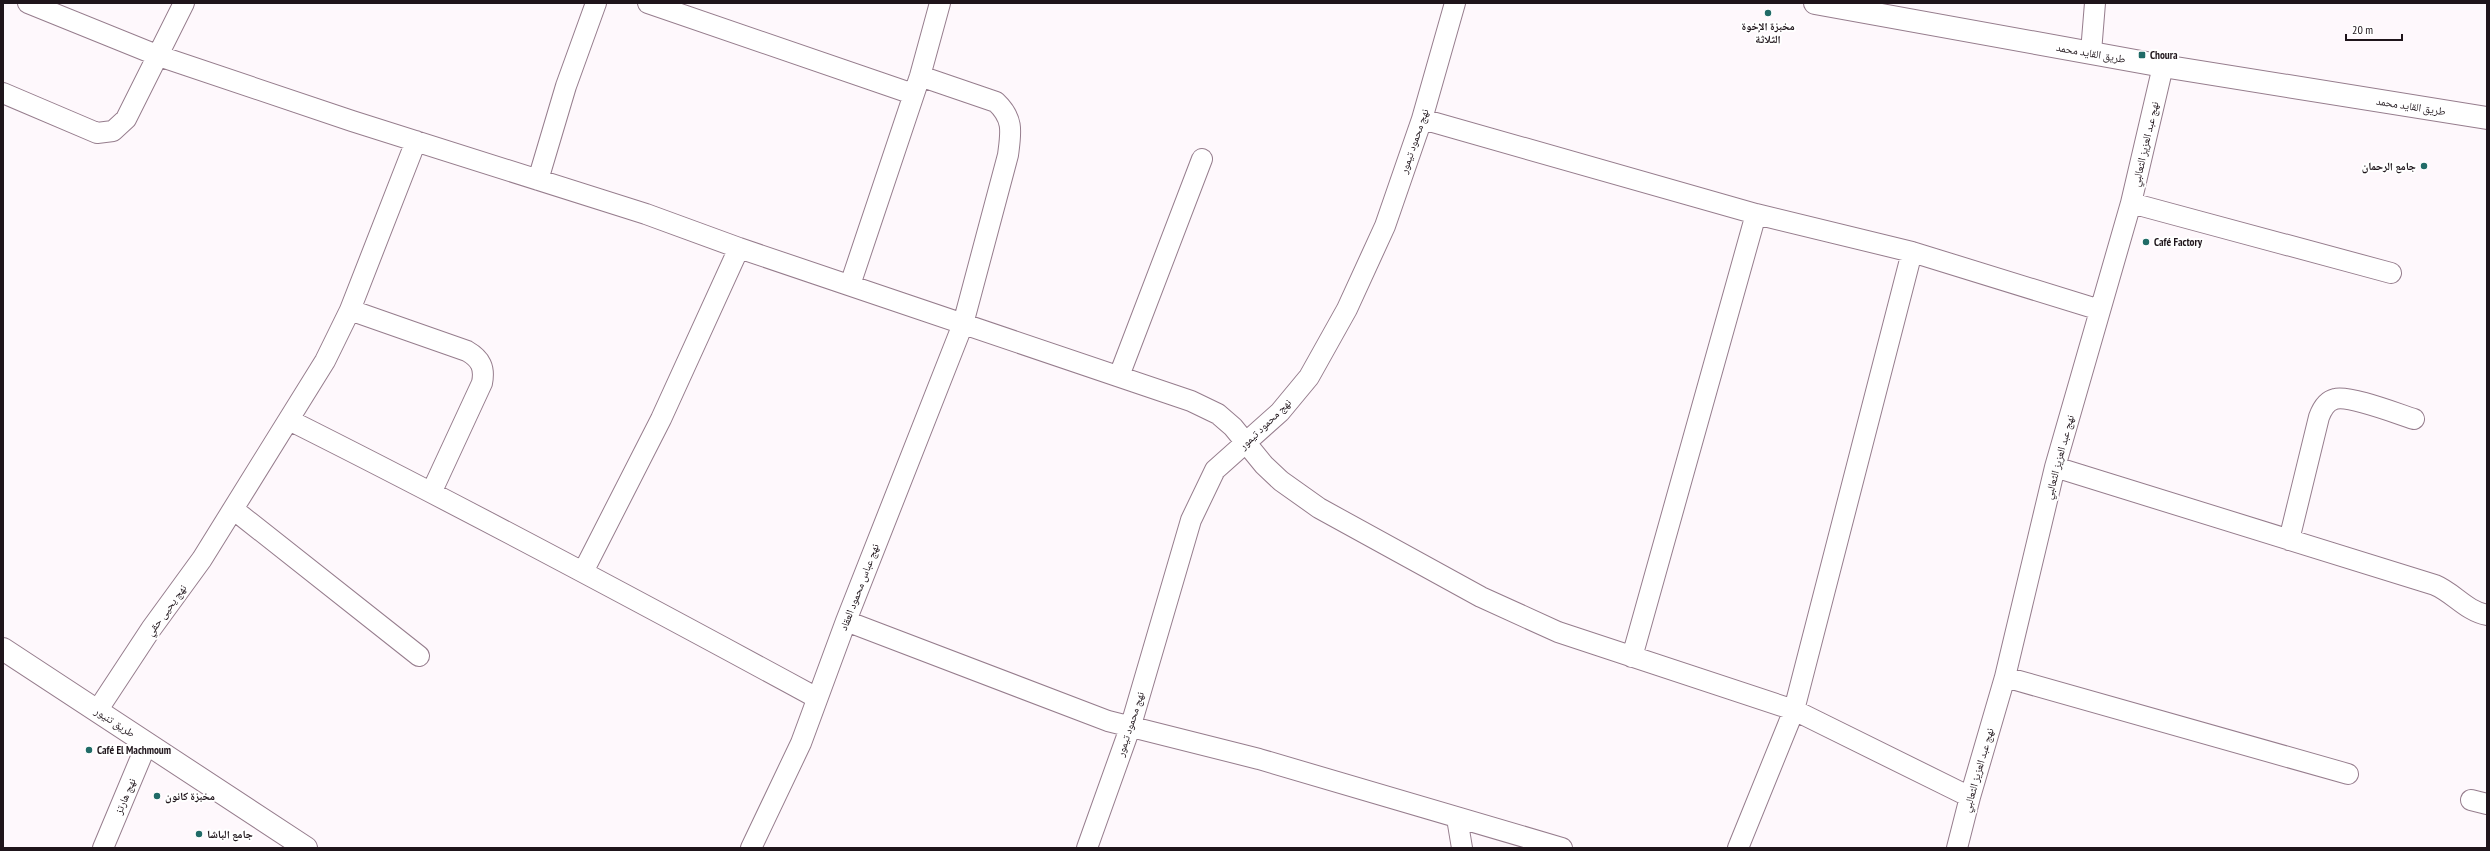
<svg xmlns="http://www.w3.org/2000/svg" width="2490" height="851" font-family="'PT Sans Narrow','Noto Naskh Arabic',sans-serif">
<rect width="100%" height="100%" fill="#fef8fc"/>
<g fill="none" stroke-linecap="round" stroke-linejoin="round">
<g stroke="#967d8d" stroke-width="22">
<path id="minor" d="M 28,3 L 159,56 L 352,121 L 646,214 L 739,248 L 1191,401 L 1218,414 L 1233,427 L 1264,465 L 1281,481 L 1319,508 L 1481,597 L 1558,632 L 1794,710 L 1970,797
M 648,3 L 913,94
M 2091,52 L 2095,3
M 3,93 L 97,133 L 113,131 L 126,119 L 184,3
M 1422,119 L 1756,214 L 1912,252 L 2100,310
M 538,180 L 566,86 L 596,3
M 2131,203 L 2391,273
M 850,285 L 920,76 L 940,3
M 350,310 L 467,351 C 481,359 485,368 482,383 L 432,491
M 1119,376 L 1202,159
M 289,420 C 467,509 642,603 817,698
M 2055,467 L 2435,585 C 2454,593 2466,611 2487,615
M 233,509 L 419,656
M 2289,540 L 2319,417 C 2322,409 2326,401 2335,399 C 2349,395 2398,414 2414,419
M 584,570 L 661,419 L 739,248
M 846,621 L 1108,721 L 1259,759 L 1562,848
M 1632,657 L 1756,214
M 2005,677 L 2348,774
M 97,711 L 151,629 L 202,559 L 325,361 L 350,310 L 416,141
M 2471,800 L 2487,804
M 1457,818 L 1462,848
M 103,848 L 147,743
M 751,848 L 801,743 L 846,621 L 963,324 L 1008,155 C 1011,132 1014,119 996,102 L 920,76
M 1087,848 L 1131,725 L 1191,520 L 1215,470 L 1280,412 L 1309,377 L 1347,309 L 1385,226 L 1422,119 L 1455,3
M 1738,848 L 1794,710 L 1912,252
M 1957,848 L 1970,797 L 2005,677 L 2055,467 L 2131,203 L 2163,66"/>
</g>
<g stroke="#967d8d" stroke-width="24">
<path id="secondary" d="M 1815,3 L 2163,66 L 2487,118
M 3,649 L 306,848"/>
</g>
<use href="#minor" stroke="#fff" stroke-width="20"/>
<use href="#secondary" stroke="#fff" stroke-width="22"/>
</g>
<g fill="#206b67" stroke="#fff" stroke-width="1.5">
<circle cx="1768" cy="13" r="4"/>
<rect x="2138" y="51" width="8" height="8" rx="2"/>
<circle cx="2424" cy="166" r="4"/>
<circle cx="2146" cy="242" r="4"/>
<circle cx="89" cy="750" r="4"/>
<circle cx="157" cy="796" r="4"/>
<circle cx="199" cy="834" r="4"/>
</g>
<g text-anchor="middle" stroke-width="4" stroke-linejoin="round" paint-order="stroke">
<g font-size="11" font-weight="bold" fill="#1f151b" stroke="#fff" text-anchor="start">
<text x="1768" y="30" text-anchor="middle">مخبزة الإخوة<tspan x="1768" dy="13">الثلاثة</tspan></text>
<text x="2150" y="59">Choura</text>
<text x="2416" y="170" text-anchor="end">جامع الرحمان</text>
<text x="2154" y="246">Café Factory</text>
<text x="97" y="754">Café El Machmoum</text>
<text x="165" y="800">مخبزة كانون</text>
<text x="207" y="838">جامع الباشا</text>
</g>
<g font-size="11" fill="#1f151b" stroke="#fff">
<text transform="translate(2091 53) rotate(10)" y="4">طريق القايد محمد</text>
<text transform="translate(2411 106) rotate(9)" y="4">طريق القايد محمد</text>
<text transform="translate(1414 141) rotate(-71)" y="4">نهج محمود تيمور</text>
<text transform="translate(2145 144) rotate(-77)" y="4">نهج عبد العزيز الثعالبي</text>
<text transform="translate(1265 424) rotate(-44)" y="4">نهج محمود تيمور</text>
<text transform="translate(2059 457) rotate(-75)" y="4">نهج عبد العزيز الثعالبي</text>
<text transform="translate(859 587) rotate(-69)" y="4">نهج عباس محمود العقاد</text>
<text transform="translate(166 610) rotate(-54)" y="4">نهج يحيى حقي</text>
<text transform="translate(115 722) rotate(33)" y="4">طريق تنيور</text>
<text transform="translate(1130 724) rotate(-72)" y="4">نهج محمود تيمور</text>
<text transform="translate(1978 770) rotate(-74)" y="4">نهج عبد العزيز الثعالبي</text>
<text transform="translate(125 796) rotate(-67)" y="4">نهج هارتز</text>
</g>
</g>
<rect width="2490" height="851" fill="none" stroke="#1f151b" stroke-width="8"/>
<path d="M2346 34v6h56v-6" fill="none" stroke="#1f151b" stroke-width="2"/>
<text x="2352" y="34" font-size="12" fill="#1f151b" stroke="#ffffff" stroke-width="3" paint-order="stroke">20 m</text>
</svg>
